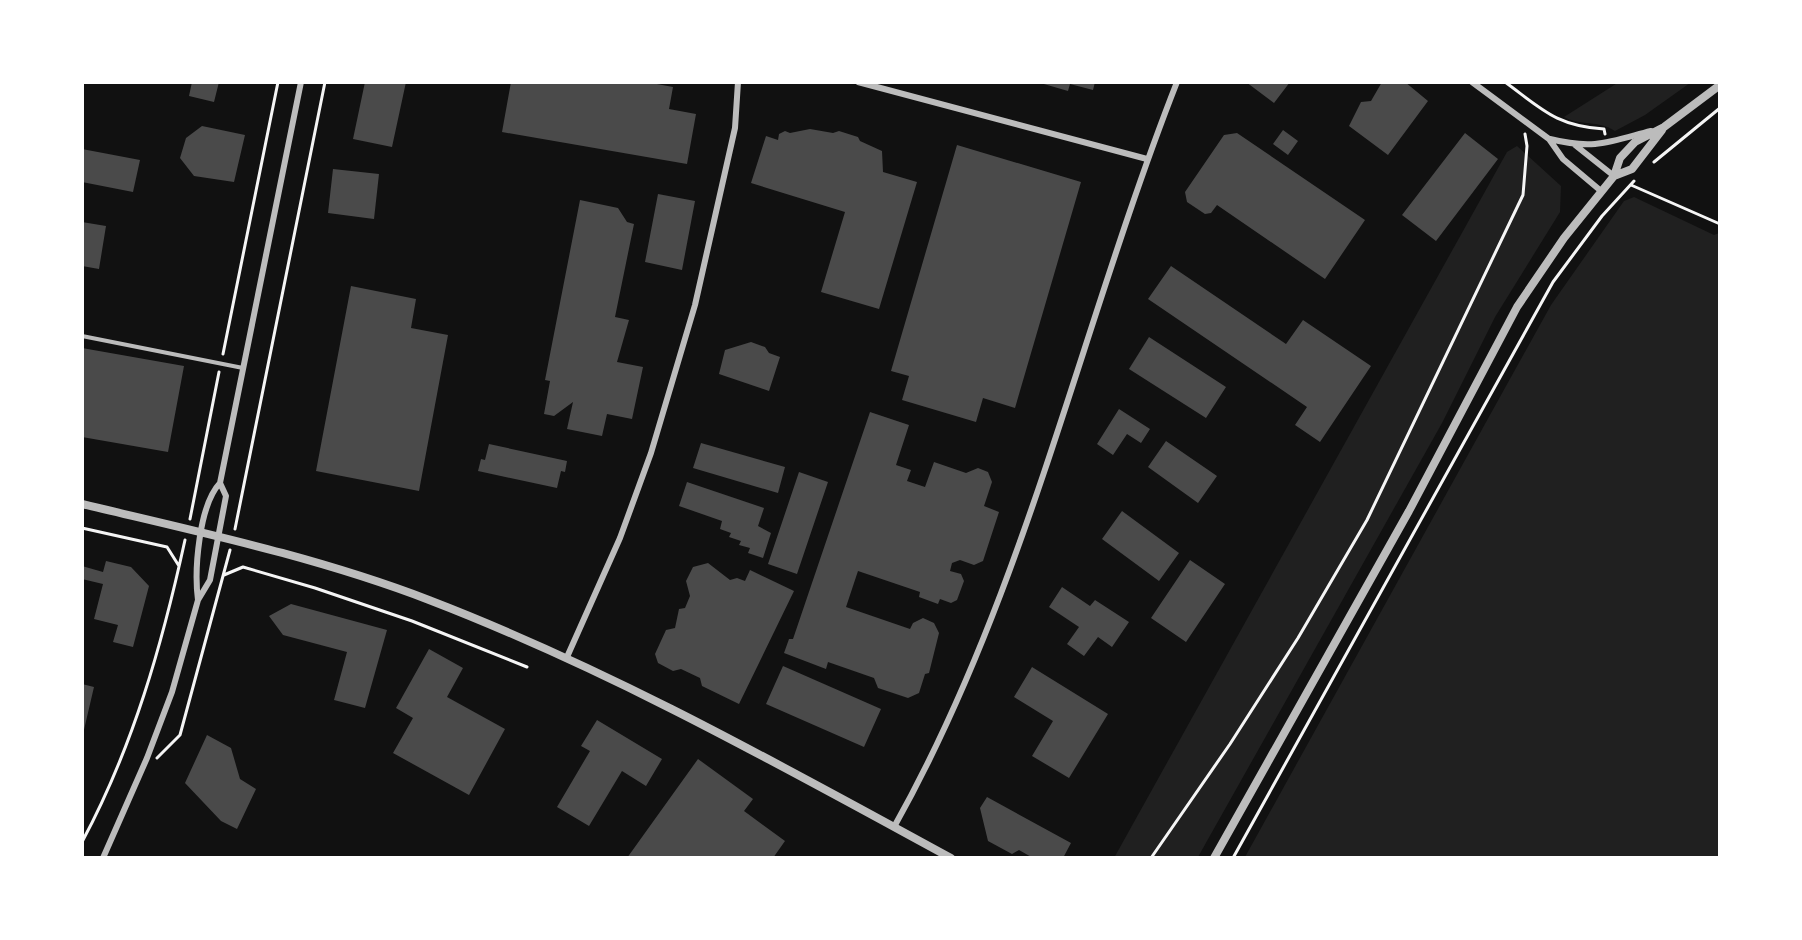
<svg xmlns="http://www.w3.org/2000/svg" width="1802" height="940" font-family="'PT Sans Narrow',sans-serif">
<rect width="100%" height="100%" fill="#111"/>
<path fill="#202020" d="M 1619,82 L 1690,82 L 1690,83 L 1645,115 L 1615,131 C 1599,120 1580,126 1564,117 Z
M 1517,146 L 1561,186 L 1560,212 L 1495,317 L 1442,423 L 1198,857 L 1114,858 L 1507,152 Z
M 1634,197 L 1714,235 L 1719,233 L 1719,857 L 1245,857 L 1551,305 L 1624,201 Z"/>
<path fill="#4a4a4a" d="M 192,82 L 219,82 L 214,102 L 189,96 Z
M 365,82 L 406,82 L 392,147 L 353,139 Z
M 511,82 L 646,82 L 673,87 L 669,109 L 696,114 L 687,164 L 502,132 Z
M 1037,82 L 1095,82 L 1093,90 L 1070,84 L 1068,91 Z
M 1246,82 L 1290,82 L 1274,103 Z
M 1382,82 L 1405,82 L 1428,101 L 1388,155 L 1349,126 L 1361,102 L 1371,101 Z
M 202,126 L 245,135 L 234,182 L 194,176 L 180,158 L 186,138 Z
M 810,129 L 833,133 L 839,131 L 858,137 L 860,141 L 882,151 L 883,172 L 917,182 L 879,309 L 821,292 L 845,212 L 751,183 L 766,136 L 778,140 L 779,134 L 785,131 L 790,133 Z
M 1283,130 L 1298,141 L 1288,155 L 1273,144 Z
M 1237,133 L 1365,220 L 1325,279 L 1217,205 L 1211,213 L 1205,214 L 1187,202 L 1185,192 L 1224,135 Z
M 1465,133 L 1498,159 L 1436,241 L 1402,215 Z
M 957,145 L 1081,182 L 1015,408 L 983,398 L 976,422 L 902,400 L 909,376 L 891,371 Z
M 82,149 L 140,160 L 133,192 L 82,182 Z
M 333,169 L 379,174 L 374,219 L 328,213 Z
M 658,194 L 695,201 L 682,270 L 645,262 Z
M 580,200 L 618,208 L 627,222 L 634,224 L 615,317 L 629,320 L 617,362 L 643,367 L 632,419 L 607,414 L 602,436 L 567,429 L 573,402 L 554,416 L 544,414 L 550,381 L 545,380 Z
M 82,222 L 106,226 L 99,269 L 82,266 Z
M 1171,266 L 1286,344 L 1303,320 L 1371,366 L 1320,442 L 1295,425 L 1307,407 L 1148,299 Z
M 351,286 L 416,299 L 411,328 L 448,335 L 419,491 L 316,471 Z
M 1149,337 L 1226,387 L 1206,418 L 1129,369 Z
M 751,342 L 765,347 L 769,353 L 780,357 L 769,391 L 719,374 L 725,350 Z
M 82,348 L 184,366 L 168,452 L 82,437 Z
M 1119,409 L 1150,429 L 1141,443 L 1127,434 L 1113,455 L 1097,444 Z
M 870,412 L 909,425 L 896,465 L 911,470 L 907,481 L 925,487 L 934,462 L 966,473 L 978,468 L 988,472 L 992,482 L 984,506 L 999,512 L 983,561 L 974,565 L 960,560 L 952,563 L 950,571 L 961,574 L 964,581 L 957,600 L 951,603 L 940,599 L 938,604 L 919,597 L 920,592 L 858,571 L 846,607 L 910,629 L 913,623 L 923,618 L 934,623 L 939,633 L 929,673 L 925,674 L 919,693 L 908,698 L 878,688 L 874,678 L 828,662 L 826,669 L 784,653 L 789,639 L 793,639 Z
M 1166,441 L 1217,476 L 1198,503 L 1148,467 Z
M 701,443 L 785,467 L 778,493 L 693,468 Z
M 489,444 L 567,461 L 565,472 L 561,471 L 557,488 L 478,471 L 481,459 L 485,460 Z
M 799,472 L 828,482 L 797,574 L 768,564 Z
M 687,482 L 764,508 L 758,526 L 771,533 L 763,558 L 748,553 L 750,548 L 739,545 L 741,541 L 729,537 L 731,533 L 720,529 L 722,521 L 679,506 Z
M 1122,511 L 1179,553 L 1159,581 L 1102,539 Z
M 1190,560 L 1225,584 L 1186,642 L 1151,618 Z
M 106,561 L 131,567 L 149,586 L 133,647 L 113,642 L 118,625 L 94,619 L 103,584 L 82,579 L 82,566 L 103,572 Z
M 708,563 L 730,580 L 737,578 L 745,581 L 750,570 L 794,591 L 739,704 L 702,686 L 700,678 L 681,669 L 673,671 L 658,663 L 655,654 L 666,630 L 675,628 L 679,609 L 685,608 L 690,596 L 686,581 L 693,567 Z
M 1062,587 L 1090,606 L 1095,600 L 1129,622 L 1112,647 L 1098,637 L 1084,656 L 1067,644 L 1079,627 L 1049,607 Z
M 291,604 L 387,630 L 365,708 L 334,700 L 347,652 L 283,635 L 269,616 Z
M 429,649 L 463,668 L 447,697 L 505,729 L 469,795 L 393,753 L 413,718 L 396,708 Z
M 783,666 L 881,709 L 864,747 L 766,704 Z
M 1032,667 L 1108,714 L 1069,778 L 1032,756 L 1053,721 L 1014,697 Z
M 82,684 L 94,687 L 83,734 L 82,734 Z
M 597,720 L 662,759 L 646,786 L 622,771 L 589,826 L 557,807 L 590,751 L 581,746 Z
M 207,735 L 231,748 L 240,779 L 256,789 L 237,829 L 221,821 L 185,783 Z
M 698,759 L 753,799 L 744,811 L 785,841 L 773,858 L 627,858 Z
M 987,797 L 1071,843 L 1063,858 L 1033,858 L 1019,850 L 1012,854 L 988,841 L 980,808 Z"/>
<g fill="none" stroke-linecap="round" stroke-linejoin="round">
<path stroke="#f5f5f5" stroke-width="3" d="M 1505,82 C 1542,109 1556,126 1604,129 L 1605,134
M 1654,162 L 1720,108
M 1631,185 L 1720,224
M 223,354 L 278,82
M 190,519 L 219,372
M 82,528 L 167,547 L 179,566
M 235,529 L 325,82
M 224,575 L 243,567 L 315,588 L 412,621 L 527,667
M 157,758 L 180,735 L 230,550
M 82,842 C 133,747 162,645 185,540
M 1151,858 L 1230,744 L 1298,638 L 1367,520 L 1523,195 L 1527,146 L 1525,134
M 1233,858 L 1553,282 L 1602,216 L 1634,181"/>
<path stroke="#bcbcbc" stroke-width="4" d="M 82,336 L 243,368"/>
<path stroke="#bcbcbc" stroke-width="6" d="M 858,82 L 1147,159
M 1472,82 L 1549,139 L 1563,159 L 1601,191
M 1550,139 C 1594,150 1609,142 1651,131
M 1575,145 L 1614,176
M 198,600 C 194,570 199,505 220,483 L 301,82
M 567,657 L 620,538 L 651,453 L 695,305 L 735,128 L 738,82
M 894,827 C 1025,594 1080,329 1177,82
M 103,858 L 147,758 L 172,692 L 198,600 L 210,580 L 226,496 L 220,483"/>
<path stroke="#bcbcbc" stroke-width="8" d="M 1614,176 L 1632,169 L 1662,130
M 82,504 C 199,532 317,557 429,600 C 611,670 780,765 951,858
M 1214,858 L 1409,511 L 1517,307 L 1564,238 L 1614,176 L 1620,158 L 1635,142 L 1664,127 L 1720,85"/>
</g>
<rect width="1802" height="940" fill="none" stroke="#ffffff" stroke-width="168"/>
</svg>
